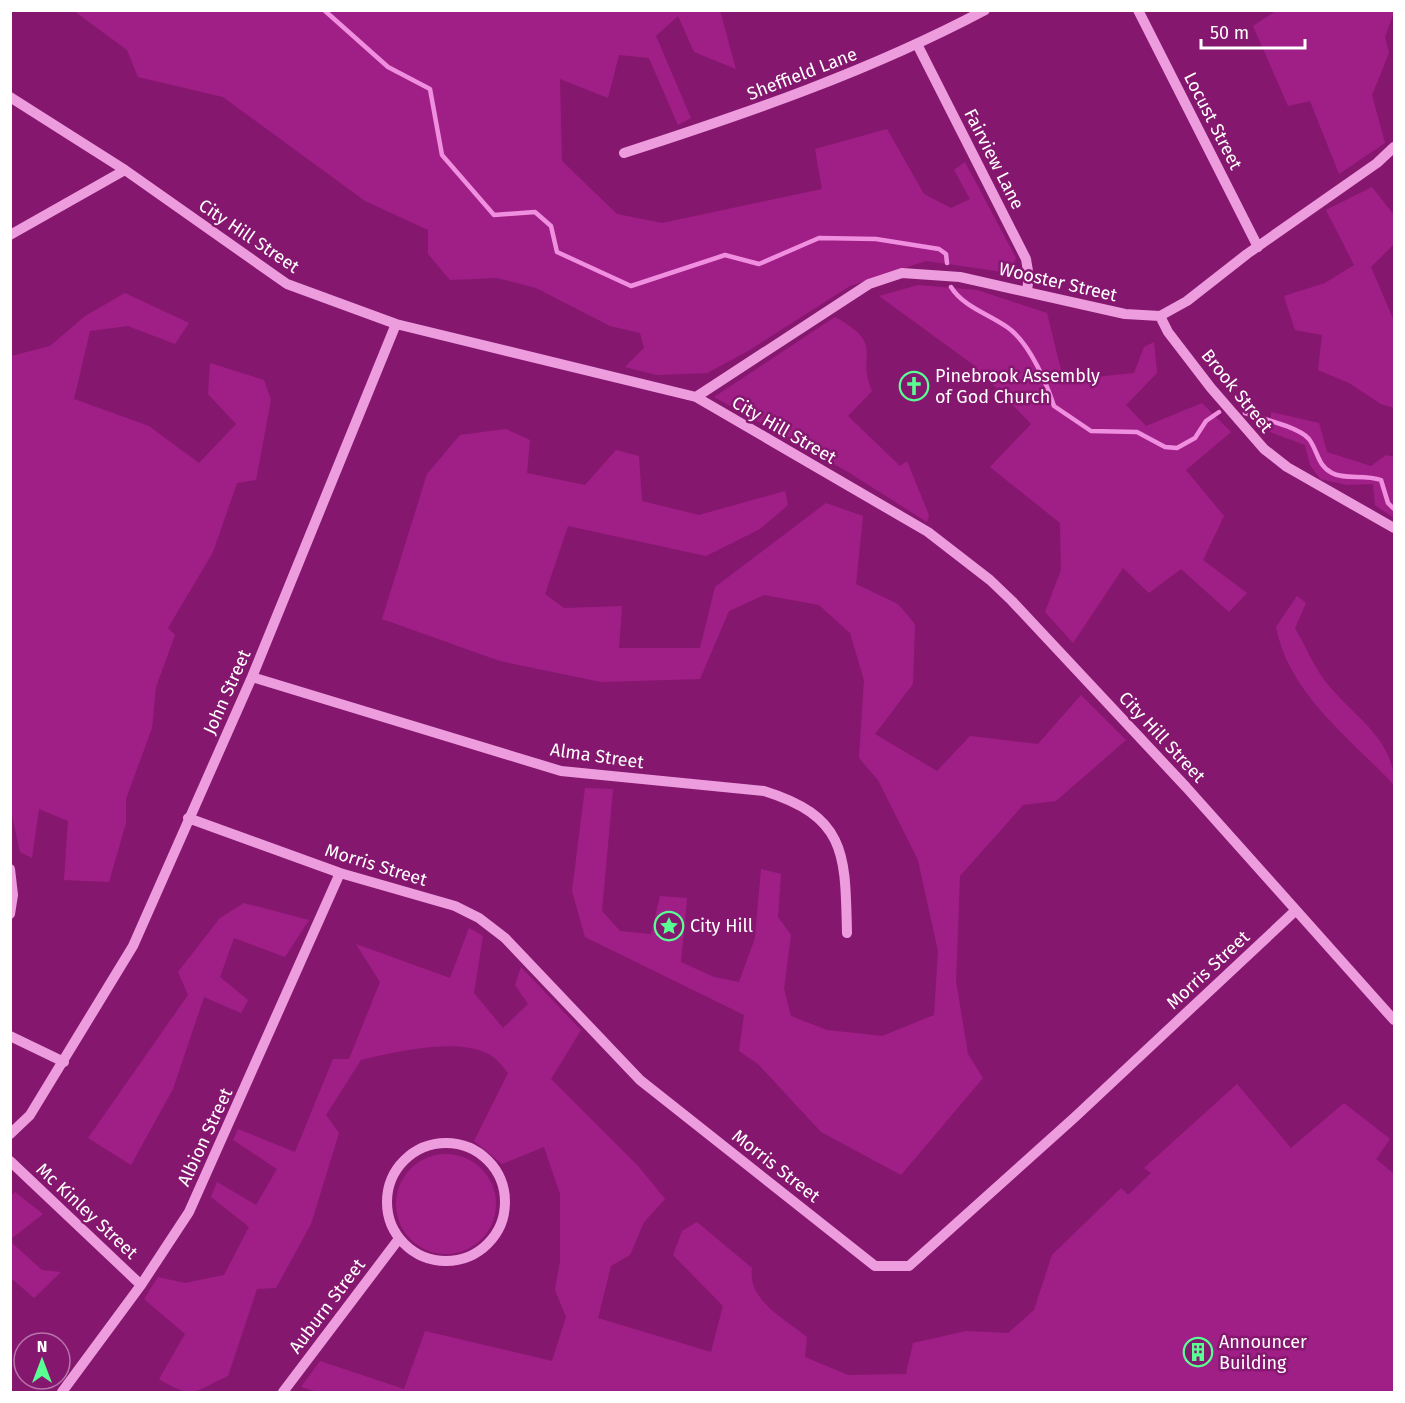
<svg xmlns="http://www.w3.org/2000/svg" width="1405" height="1403" font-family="'Fira Sans',sans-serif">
<rect width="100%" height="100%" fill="#86176f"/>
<path fill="#a01f87" d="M 74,11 L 720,11 L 736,69 L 694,52 L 678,16 L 656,36 L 691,118 L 678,125 L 649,58 L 619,55 L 608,98 L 560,79 L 562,161 L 617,214 L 662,223 L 822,189 L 815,149 L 887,129 L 924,194 L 951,208 L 970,199 L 954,170 L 965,162 L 1016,258 L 1010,273 L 926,261 L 850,286 L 748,351 L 707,373 L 657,375 L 625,367 L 644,348 L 640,333 L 610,326 L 536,288 L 497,278 L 450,280 L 428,254 L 428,230 L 365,201 L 223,97 L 138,77 L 127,50 Z
M 1276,11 L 1394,12 L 1385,37 L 1389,53 L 1372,95 L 1385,143 L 1339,174 L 1310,101 L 1288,106 L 1253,26 Z
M 1372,187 L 1394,215 L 1394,244 L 1371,267 L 1394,321 L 1394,408 L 1381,404 L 1349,383 L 1318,370 L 1322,335 L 1295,330 L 1284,296 L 1325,283 L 1354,265 L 1326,210 Z
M 918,285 L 977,290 L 1047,313 L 1061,370 L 1095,377 L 1134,373 L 1144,347 L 1154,342 L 1157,373 L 1126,405 L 1146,426 L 1202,403 L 1231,432 L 1186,470 L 1224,516 L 1203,560 L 1247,593 L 1229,612 L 1181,569 L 1149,593 L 1123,568 L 1073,643 L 1045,612 L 1061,570 L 1060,523 L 990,467 L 1031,424 L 975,366 L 879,296 Z
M 125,293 L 189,323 L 175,344 L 128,326 L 90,331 L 74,399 L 149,426 L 199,463 L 236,424 L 208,394 L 210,363 L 264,380 L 271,400 L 256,480 L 237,483 L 213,552 L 168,628 L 175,635 L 156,687 L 152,728 L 126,799 L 126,823 L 109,882 L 64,880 L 68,821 L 39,809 L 32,858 L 20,852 L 11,811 L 11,356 L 50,346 L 85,316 Z
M 835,317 C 887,346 855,352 872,391 L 848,416 L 900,466 L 907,461 L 929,515 L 927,522 L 848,472 L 714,397 Z
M 1271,412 L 1319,423 L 1327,452 L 1371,466 L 1386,455 L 1394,457 L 1394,518 L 1375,505 L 1373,484 L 1347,485 L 1320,479 L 1310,465 L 1305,445 L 1270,432 Z
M 506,429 L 530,440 L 527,473 L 585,485 L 616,450 L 639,456 L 642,501 L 699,515 L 785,491 L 788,505 L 760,529 L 706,556 L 568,526 L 545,594 L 564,608 L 622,606 L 619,648 L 700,648 L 715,587 L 826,503 L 863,516 L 856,584 L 898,604 L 915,624 L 913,684 L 875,734 L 937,771 L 970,736 L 1038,744 L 1081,695 L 1126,740 L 1056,801 L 1023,805 L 960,876 L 956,981 L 968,1054 L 983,1078 L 901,1175 L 821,1132 L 758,1064 L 739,1051 L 744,1015 L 585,937 L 572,891 L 585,788 L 613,789 L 602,911 L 620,931 L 651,934 L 660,896 L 687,898 L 681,962 L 714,977 L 739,982 L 755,938 L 761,869 L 781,874 L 778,917 L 791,935 L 784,989 L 791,1016 L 827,1030 L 882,1036 L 934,1015 L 938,951 L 918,860 L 878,780 L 859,758 L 864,680 L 850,633 L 819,605 L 764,595 L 729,611 L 700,679 L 601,682 L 500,661 L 382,619 L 427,474 L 460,435 Z
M 1297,596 L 1306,603 L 1295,628 C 1305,645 1313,665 1325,681 C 1351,715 1395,738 1394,785 C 1350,738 1289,694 1276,627 Z
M 244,903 L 309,920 L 285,957 L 234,938 L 220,977 L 248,1000 L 241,1013 L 204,997 L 173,1089 L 131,1165 L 88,1138 L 188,995 L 178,972 L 220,918 Z
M 469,928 L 483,936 L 474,993 L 503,1028 L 528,1004 L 515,985 L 521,967 L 581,1030 L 551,1079 L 639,1167 L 665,1199 L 644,1222 L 630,1255 L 611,1266 L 598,1318 L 711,1352 L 723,1306 L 673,1255 L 682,1231 L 697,1222 L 752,1268 C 747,1300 785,1319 807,1337 L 805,1357 L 848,1375 L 906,1374 L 913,1343 L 966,1331 L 1008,1333 L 1034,1310 L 1052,1255 L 1121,1188 L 1128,1195 L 1151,1173 L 1144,1168 L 1237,1084 L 1291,1148 L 1344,1103 L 1390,1139 L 1376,1159 L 1394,1174 L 1394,1392 L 318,1392 L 301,1387 L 320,1361 L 404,1389 L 425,1331 L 552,1361 L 566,1317 L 555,1290 L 560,1261 L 560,1194 L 544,1147 L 502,1164 L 474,1141 L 508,1073 C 504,1068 498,1060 492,1056 C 461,1036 395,1052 361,1060 L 326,1115 L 339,1133 L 311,1224 L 276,1288 L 257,1289 L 228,1376 C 193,1392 194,1400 159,1379 L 185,1334 L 144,1299 L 158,1277 L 185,1283 L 224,1275 L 249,1227 L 211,1197 L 217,1182 L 256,1205 L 277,1169 L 233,1140 L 238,1129 L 295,1152 L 333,1059 L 349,1059 L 380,982 L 356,944 L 450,978 Z
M396 1204a50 50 0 1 1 100 0a50 50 0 1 1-100 0Z
M 15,1192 L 43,1214 L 11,1239 L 11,1196 Z
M 11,1242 L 42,1270 L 61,1272 L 34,1298 L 11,1278 Z"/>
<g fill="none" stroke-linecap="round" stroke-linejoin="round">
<path stroke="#f08fdf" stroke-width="4.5" d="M 324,10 L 388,67 L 430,89 L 442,155 L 494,215 L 535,212 L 551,226 L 557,252 L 631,286 L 725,255 L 759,264 L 819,238 L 876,239 L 939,249 L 946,254 L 947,263
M 951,287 C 964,308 992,315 1011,330 C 1031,347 1046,382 1054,406 L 1091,431 L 1137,432 L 1165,447 L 1177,448 L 1195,438 L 1206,421 L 1219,412
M 1245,413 C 1260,418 1299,427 1309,439 C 1318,451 1317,465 1332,473 C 1344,480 1365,474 1381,480 L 1388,503 L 1394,509"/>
<path stroke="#ed9dde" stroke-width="10" d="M 1138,10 L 1258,247
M 918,46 L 1026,259 L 1029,277 L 1027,290
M 10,97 L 125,170 L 287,284 L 396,324 L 696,397 L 928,532 L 990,580 L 1012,601 L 1186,787 L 1394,1020
M 624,153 C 748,113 870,71 985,10
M 10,235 L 125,170
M 1160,316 L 1168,332 L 1211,388 L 1264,449 L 1287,467 L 1394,528
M 696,397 L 869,284 L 902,273 L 960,277 L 1125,314 L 1160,316 L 1187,301 L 1247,254 L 1377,163 L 1394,147
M 252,677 L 561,771 L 764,791 C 848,817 845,856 847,933
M 188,818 L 340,873 L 455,906 L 479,918 L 505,938 L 640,1080 L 875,1266 L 909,1266 L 1075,1117 L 1295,911
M 10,869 L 13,895 L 10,914
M 10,1036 L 64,1062
M 10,1134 L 30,1115 L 133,946 L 252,677 L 396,324
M387 1202a59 59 0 1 1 118 0a59 59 0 1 1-118 0Z
M 10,1161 L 141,1285
M 62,1392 L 141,1285 L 189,1212 L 340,873
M 283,1392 L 398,1240"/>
</g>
<defs>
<g id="church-ring" transform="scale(1.5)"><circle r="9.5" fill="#86176f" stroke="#59ff93" stroke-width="1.5"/><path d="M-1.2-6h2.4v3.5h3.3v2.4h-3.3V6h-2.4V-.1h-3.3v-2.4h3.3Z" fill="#59ff93"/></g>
<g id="sight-ring" transform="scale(1.5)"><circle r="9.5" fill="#86176f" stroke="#59ff93" stroke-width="1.5"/><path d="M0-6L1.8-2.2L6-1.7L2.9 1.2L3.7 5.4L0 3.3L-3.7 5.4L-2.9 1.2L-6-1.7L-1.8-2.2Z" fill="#59ff93"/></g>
<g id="building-ring" transform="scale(1.5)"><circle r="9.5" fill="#86176f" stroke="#59ff93" stroke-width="1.5"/><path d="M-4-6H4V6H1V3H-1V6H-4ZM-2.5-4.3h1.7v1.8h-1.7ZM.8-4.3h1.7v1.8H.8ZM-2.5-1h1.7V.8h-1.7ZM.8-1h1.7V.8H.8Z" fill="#59ff93"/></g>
</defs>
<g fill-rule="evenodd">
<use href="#church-ring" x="914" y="386"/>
<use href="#sight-ring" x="669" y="926"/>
<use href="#building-ring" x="1198" y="1352"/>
</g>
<g text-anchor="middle" stroke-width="5" stroke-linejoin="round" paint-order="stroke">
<g font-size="18" fill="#fff" stroke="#86176f">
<text transform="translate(802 74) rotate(-21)" y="6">Sheffield Lane</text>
<text transform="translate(1213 121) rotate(63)" y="6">Locust Street</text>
<text transform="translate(994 159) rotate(63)" y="6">Fairview Lane</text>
<text transform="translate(249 236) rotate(34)" y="6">City Hill Street</text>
<text transform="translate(1058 282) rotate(13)" y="6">Wooster Street</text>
<text transform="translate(1237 391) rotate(51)" y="6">Brook Street</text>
<text transform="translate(784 430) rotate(30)" y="6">City Hill Street</text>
<text transform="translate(227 692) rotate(-66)" y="6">John Street</text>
<text transform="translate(1162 737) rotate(47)" y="6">City Hill Street</text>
<text transform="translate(597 756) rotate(8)" y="6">Alma Street</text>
<text transform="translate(376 865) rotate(17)" y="6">Morris Street</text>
<text transform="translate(1208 970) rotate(-43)" y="6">Morris Street</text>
<text transform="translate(205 1137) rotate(-65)" y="6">Albion Street</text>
<text transform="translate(776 1166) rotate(38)" y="6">Morris Street</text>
<text transform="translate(87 1211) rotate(43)" y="6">Mc Kinley Street</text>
<text transform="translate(327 1306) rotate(-53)" y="6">Auburn Street</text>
</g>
<g font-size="18" fill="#fff" stroke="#86176f" text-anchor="start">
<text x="935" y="382">Pinebrook Assembly<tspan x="935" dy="21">of God Church</tspan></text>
<text x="690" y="932">City Hill</text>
<text x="1219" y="1348">Announcer<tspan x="1219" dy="21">Building</tspan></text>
</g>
</g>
<rect width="1405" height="1403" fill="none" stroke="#ffffff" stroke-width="24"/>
<g transform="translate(42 1361)"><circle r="28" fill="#86176f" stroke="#b674a9" stroke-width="1.5"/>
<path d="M0-4.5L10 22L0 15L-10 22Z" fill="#59ff93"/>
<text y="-9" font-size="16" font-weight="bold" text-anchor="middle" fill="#ffffff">N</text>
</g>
<path d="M1201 39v9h104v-9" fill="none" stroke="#ffffff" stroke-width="3"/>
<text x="1210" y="39" font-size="18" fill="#ffffff" stroke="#86176f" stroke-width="4.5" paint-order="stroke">50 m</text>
</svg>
